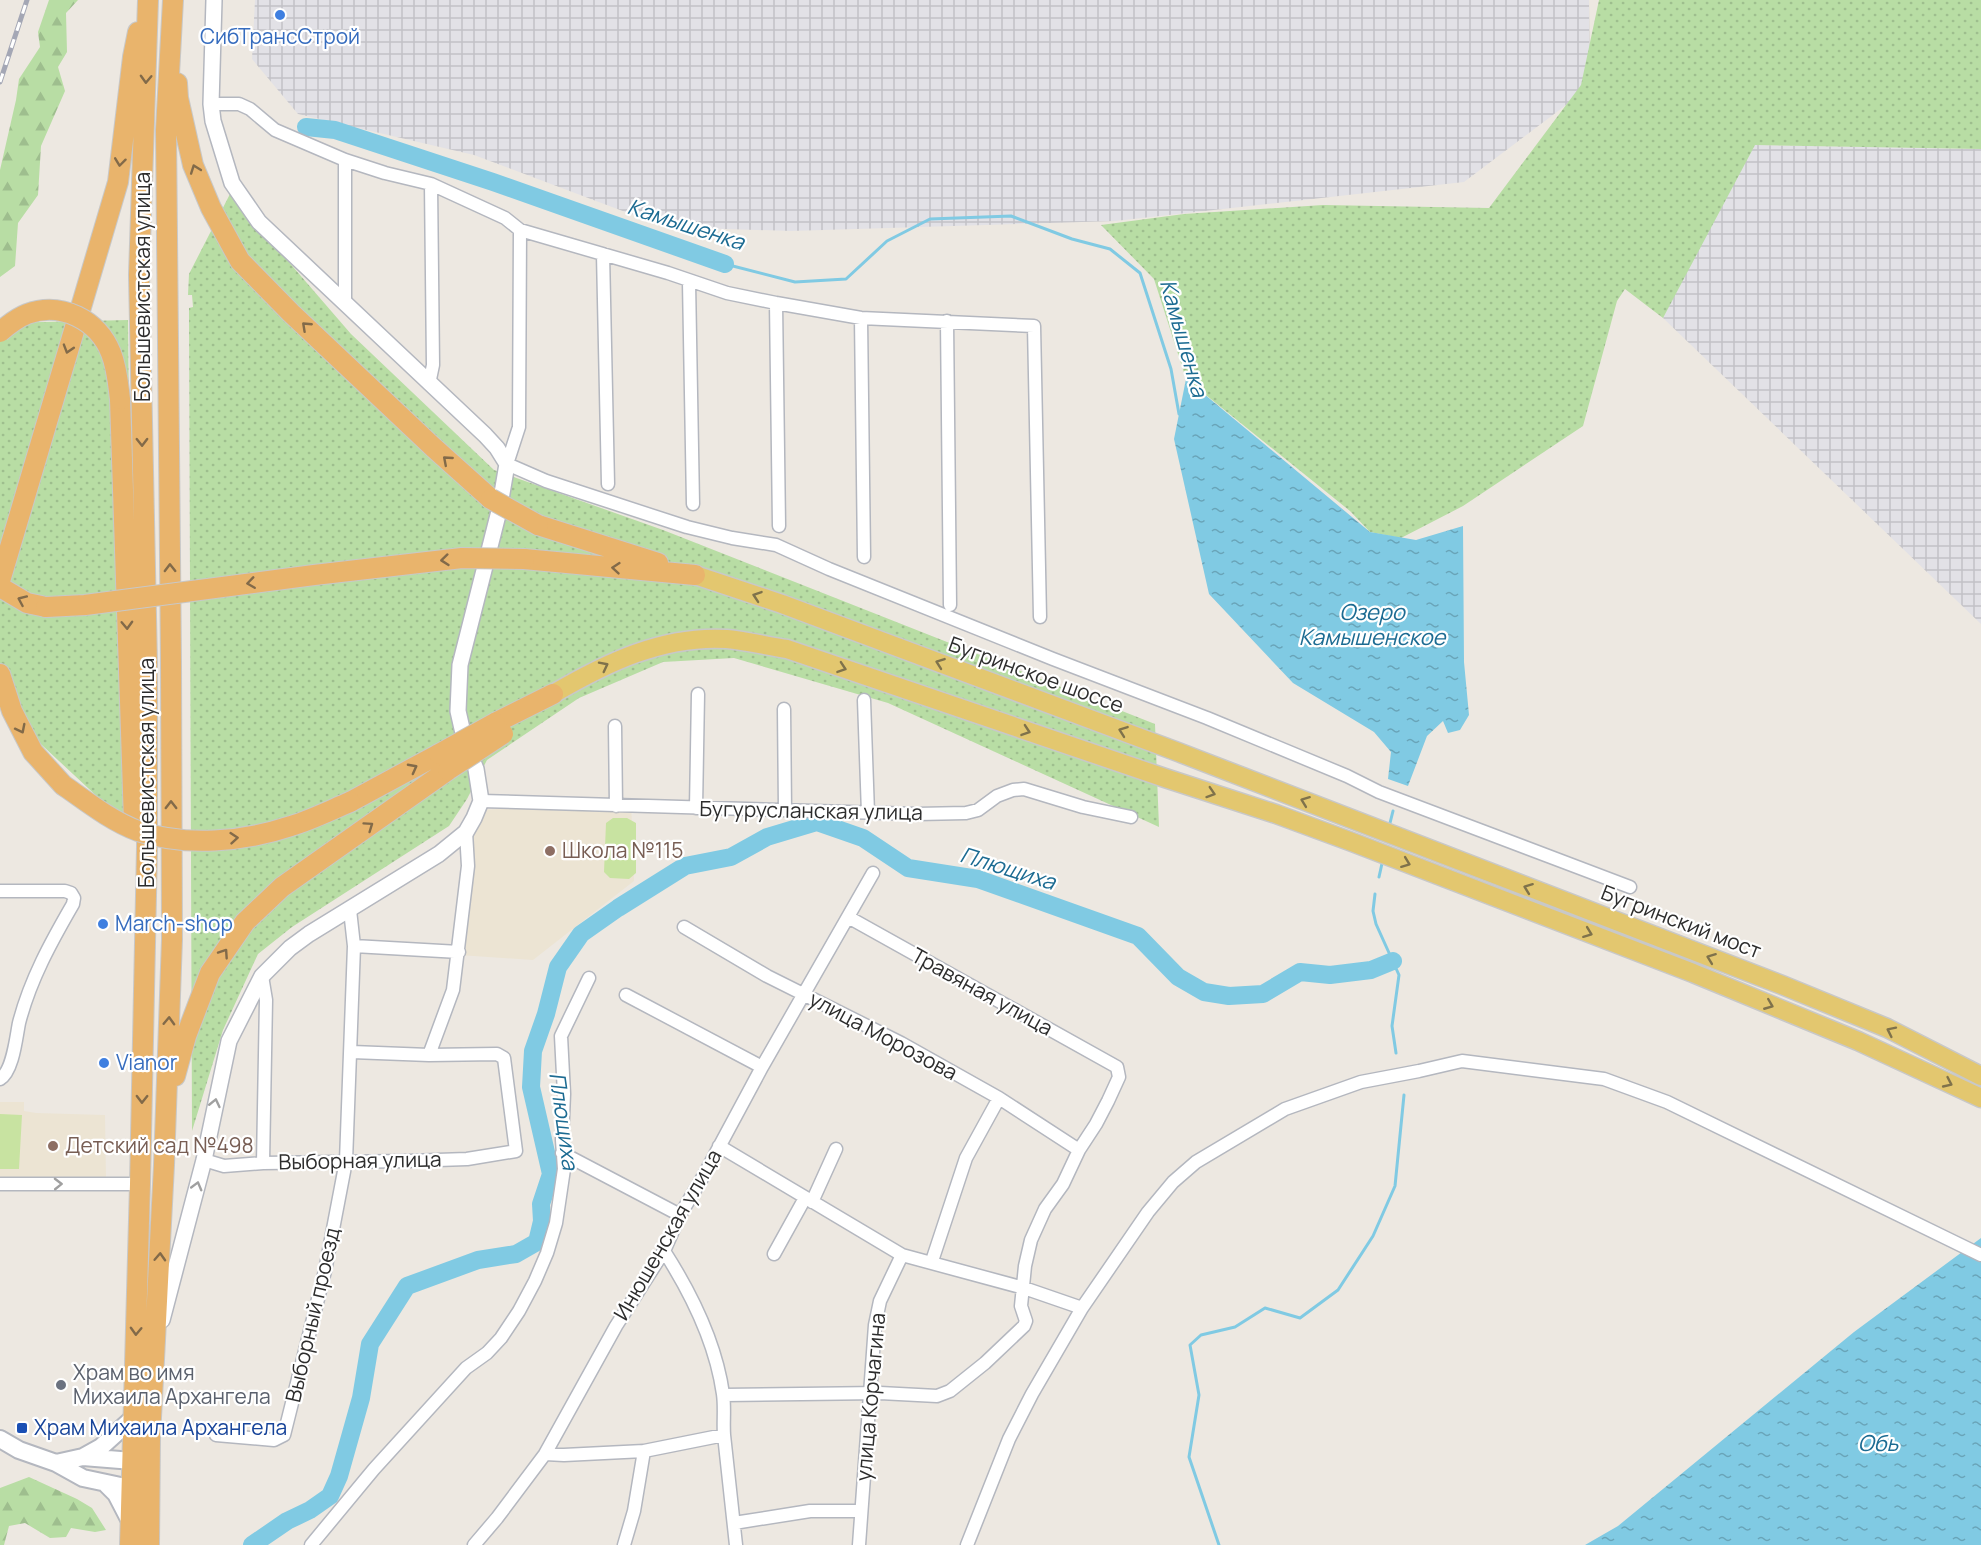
<svg xmlns="http://www.w3.org/2000/svg" width="1981" height="1545" font-family="Manrope,sans-serif">
<defs>
<pattern id="industrial-grid" width="8" height="8" patternUnits="userSpaceOnUse" patternTransform="scale(1.5)"><rect width="8" height="8" fill="#e2e1e6"/><path d="M0 4h8M4 0v8" fill="none" stroke="#c2c1c6"/></pattern>
<pattern id="grass-dots" width="8" height="8" patternUnits="userSpaceOnUse" patternTransform="scale(1.5)"><rect width="8" height="8" fill="#b8dda4"/><path d="M2 2h.1M6 6h.1" fill="none" stroke="#9ebe8e" stroke-width="1.8" stroke-linecap="round"/></pattern>
<pattern id="forest-firs" width="22" height="20" patternUnits="userSpaceOnUse" patternTransform="scale(1.5)"><rect width="22" height="20" fill="#b8dda4"/><path d="M5 1l3.5 6h-7zM16 11l3.5 6h-7z" fill="#9ebe8e"/></pattern>
<pattern id="water-ripples" width="26" height="14" patternUnits="userSpaceOnUse" patternTransform="scale(1.5)"><rect width="26" height="14" fill="#80cae3"/><path d="M2 4q2-2 4 0t4 0M15 11q2-2 4 0t4 0" fill="none" stroke="#69a4b8"/></pattern>
</defs>
<rect width="100%" height="100%" fill="#ede8e1"/>
<path fill="url(#industrial-grid)" d="M 255,0 L 1589,0 L 1590,87 L 1464,182 L 1115,221 L 791,231 L 665,227 L 474,155 L 298,114 L 252,59 Z
M 1755,145 L 1981,149 L 1981,624 L 1663,318 L 1720,200 Z"/>
<path fill="#ece4d3" d="M 631,801 L 634,881 L 533,960 L 459,955 L 470,821 L 482,810 Z
M 0,1102 L 24,1102 L 24,1111 L 36,1113 L 105,1115 L 106,1180 L 0,1177 Z"/>
<path fill="url(#grass-dots)" d="M 1599,0 L 1981,0 L 1981,149 L 1755,145 L 1663,318 L 1625,289 L 1617,301 L 1583,426 L 1463,506 L 1401,538 L 1370,532 L 1350,511 L 1186,379 L 1154,279 L 1101,225 L 1184,214 L 1323,205 L 1489,208 L 1581,85 Z
M 230,194 L 351,334 L 494,470 L 663,530 L 1155,724 L 1159,827 L 888,703 L 734,658 L 663,662 L 579,698 L 487,760 L 467,799 L 449,826 L 292,927 L 258,954 L 223,1030 L 192,1131 L 189,308 L 193,307 L 192,295 L 188,295 L 189,274 Z
M 128,320 L 133,830 L 0,706 L 0,323 Z"/>
<path fill="url(#forest-firs)" d="M 49,0 L 78,0 L 66,13 L 67,52 L 58,67 L 65,91 L 41,146 L 38,195 L 18,223 L 15,266 L 0,277 L 0,170 L 16,100 L 19,79 L 40,47 L 38,32 Z
M 29,1477 L 77,1499 L 92,1508 L 106,1530 L 95,1532 L 71,1528 L 66,1537 L 50,1538 L 25,1523 L 9,1526 L 4,1545 L 0,1545 L 0,1488 Z"/>
<path fill="#c8e3a1" d="M 613,818 L 627,818 L 636,823 L 636,873 L 629,879 L 610,878 L 604,872 L 606,823 Z
M 0,1114 L 22,1115 L 19,1169 L 0,1169 Z"/>
<path fill="url(#water-ripples)" d="M 1186,379 L 1370,532 L 1416,540 L 1463,526 L 1464,662 L 1469,715 L 1460,730 L 1448,733 L 1443,721 L 1427,736 L 1408,786 L 1388,779 L 1391,752 L 1374,732 L 1293,683 L 1209,594 L 1174,439 Z
M 1981,1238 L 1981,1545 L 1585,1545 L 1618,1526 L 1854,1332 Z"/>
<g fill="none" stroke-linecap="round" stroke-linejoin="round">
<path stroke="#80cae3" stroke-width="3" d="M 725,264 L 795,282 L 846,279 L 887,241 L 930,219 L 1011,216 L 1072,239 L 1110,249 L 1140,273 L 1171,369 L 1179,414
M 1389,827 L 1393,811
M 1379,877 L 1383,859
M 1375,894 L 1373,911 L 1376,924 L 1399,975 L 1392,1026 L 1396,1053
M 1219,1545 L 1189,1457 L 1199,1395 L 1190,1345 L 1201,1335 L 1235,1327 L 1265,1308 L 1300,1318 L 1338,1290 L 1373,1236 L 1395,1186 L 1404,1095"/>
<path stroke="#80cae3" stroke-width="18" d="M 306,127 L 335,130 L 493,182 L 725,264
M 252,1545 L 287,1521 L 310,1510 L 330,1496 L 339,1476 L 361,1398 L 370,1344 L 407,1286 L 478,1260 L 516,1254 L 537,1242 L 542,1221 L 541,1204 L 551,1174 L 531,1087 L 533,1051 L 546,1014 L 558,967 L 581,934 L 618,908 L 685,866 L 731,857 L 767,837 L 817,822 L 863,838 L 908,868 L 978,879 L 1138,936 L 1178,977 L 1204,992 L 1229,996 L 1263,994 L 1300,972 L 1330,975 L 1371,970 L 1393,961"/>
<g stroke="#b4b7bf" stroke-width="15">
<path id="minor" d="M 211,104 L 239,104 L 250,109 L 275,130 L 345,160 L 385,173 L 431,184 L 505,218 L 520,230 L 668,273 L 727,293 L 776,303 L 861,318 L 1034,326 L 1040,617
M 520,230 L 519,427 L 507,464 L 546,481 L 687,527 L 732,538 L 776,545 L 829,569 L 1053,659 L 1207,718 L 1347,776 L 1379,792 L 1630,887
M 603,254 L 608,484
M 689,282 L 693,504
M 776,303 L 779,526
M 345,304 L 345,160
M 861,318 L 864,557
M 947,321 L 950,605
M 429,384 L 433,365 L 431,184
M 864,700 L 868,813
M 784,709 L 785,810
M 615,726 L 616,806
M 481,801 L 917,814 L 966,813 L 978,810 L 997,796 L 1013,790 L 1024,789 L 1083,807 L 1131,817
M 696,808 L 698,694
M 0,891 L 65,891 L 71,893 L 74,898 L 73,904 C 51,942 30,980 19,1023 C 16,1038 13,1071 0,1079
M 684,927 L 767,976 L 901,1043 L 999,1098 L 1079,1150
M 354,946 L 459,952
M 262,976 L 266,1000 L 263,1163
M 626,995 L 762,1067
M 429,1055 L 453,990 L 468,866 L 466,832
M 719,1146 L 902,1255 L 1024,1288 L 1082,1308
M 562,1153 L 680,1215
M 204,1160 L 224,1166 L 263,1163 L 408,1161 L 467,1159 L 516,1151 L 504,1058 L 497,1054 L 429,1055 L 352,1052
M 0,1184 L 140,1184
M 812,1202 L 836,1149
M 664,1251 C 691,1293 716,1344 723,1394 C 725,1408 723,1422 724,1435 C 728,1472 732,1508 736,1545
M 774,1254 L 805,1198
M 932,1261 L 966,1158 L 999,1098
M 724,1395 L 880,1393 L 937,1396 L 950,1391 L 985,1363 L 1024,1326 L 1026,1321 L 1021,1306 L 1025,1266 L 1031,1240 L 1045,1209 L 1063,1184 L 1079,1150 L 1096,1124 L 1108,1101 L 1119,1077 L 1117,1067 L 848,917
M 216,1435 L 274,1440 L 284,1435 L 325,1271 L 346,1161 L 354,946 L 350,910
M 644,1451 L 724,1435
M 545,1454 L 564,1455 L 644,1451 L 634,1511 L 624,1545
M 734,1523 L 810,1511 L 861,1511
M 311,1545 L 374,1469 L 466,1368 L 487,1353 L 501,1338 L 519,1311 L 535,1281 L 547,1253 L 556,1223 L 564,1169 L 562,1140 L 564,1094 L 561,1036 L 589,978
M 474,1545 L 497,1518 L 545,1454 L 616,1326 L 664,1251 L 680,1215 L 704,1175 L 762,1067 L 873,873
M 859,1545 L 875,1325 L 880,1301 L 902,1255
M 967,1545 L 1009,1439 L 1032,1394 L 1082,1308 L 1148,1212 L 1173,1182 L 1196,1162 L 1285,1109 L 1361,1082 L 1419,1071 L 1462,1061 L 1604,1079 L 1667,1102 L 1981,1255"/>
</g>
<g stroke="#b4b7bf" stroke-width="18">
<path id="tertiary" d="M 162,1320 L 204,1160 L 229,1041 L 262,976 L 290,948 L 309,934 L 439,854 L 466,832 L 474,818 L 481,801 L 476,769 L 465,742 L 458,711 L 460,665 L 499,511 L 507,464 L 497,448 L 485,435 L 259,222 L 232,183 L 213,121 L 211,104 L 214,0"/>
</g>
<g stroke="#b4b7bf" stroke-width="20">
<path id="secondary" d="M 0,1439 L 19,1450 L 56,1463 L 83,1478 L 130,1488 L 145,1488
M 83,1457 L 101,1447 L 132,1419
M 56,1463 L 83,1457 L 145,1462
M 105,1483 L 116,1494 L 130,1521"/>
</g>
<g stroke="#c8c8c8" stroke-width="21">
<path id="primary" d="M 695,575 L 782,604 L 1178,752 L 1782,985 L 1887,1028 L 1981,1076
M 553,694 C 606,663 663,635 727,639 C 747,641 767,646 787,649 L 1165,778 L 1276,814 L 1352,842 L 1693,973 L 1858,1041 L 1981,1098"/>
</g>
<g stroke="#c8c8c8" stroke-width="22">
<path id="trunk" d="M 177,83 L 178,98 L 193,165 L 211,208 L 240,261 L 291,313 L 433,447 L 491,499
M 120,399 L 134,822
M 538,525 L 658,563
M 524,559 L 695,575
M 0,581 L 118,182 L 133,57 L 138,32
M 0,587 L 27,603 L 46,607
M 0,674 L 12,711 L 33,752 L 63,785
M 495,723 L 553,694
M 350,802 L 439,754
M 175,1076 L 186,1036 L 210,973 L 245,922 L 282,887 L 448,770
M 130,1545 L 140,1184 L 147,847 L 147,665 L 139,275 L 148,0
M 149,1545 L 150,1437 L 164,1165 L 172,939 L 171,662 L 166,130 L 173,0"/>
</g>
<use href="#minor" stroke="#fff" stroke-width="12"/>
<use href="#tertiary" stroke="#fff" stroke-width="15"/>
<use href="#secondary" stroke="#fff" stroke-width="16"/>
<use href="#primary" stroke="#e3c76f" stroke-width="18"/>
<use href="#trunk" stroke="#e9b46c" stroke-width="20"/>
<g stroke="#a4a7b5" stroke-width="5">
<path id="rail" d="M 0,82 L 27,0"/>
</g>
<use href="#rail" stroke="#fff" stroke-width="3" stroke-dasharray="9" stroke-linecap="butt"/>
<g stroke="#c8c8c8" stroke-width="22" stroke-linecap="butt">
<path id="trunk-bridge" d="M 0,332 C 8,325 17,318 27,314 C 61,301 98,320 111,353 C 117,368 118,383 120,399
M 491,499 L 538,525
M 46,607 L 85,605 L 314,575 L 462,558 L 524,559
M 439,754 L 495,723
M 448,770 L 503,734
M 63,785 C 86,801 111,821 138,831 C 186,847 243,842 291,826 C 311,820 331,810 350,802"/>
</g>
<use href="#trunk-bridge" stroke="#e9b46c" stroke-width="20"/>
</g>
<defs><path id="oneway-chevron" d="M-2-3.5L2.5 0L-2 3.5" fill="none" stroke-width="1.6" stroke-linecap="round" stroke-linejoin="round" transform="scale(1.5)"/></defs>
<g stroke="#826a49">
<use href="#oneway-chevron" transform="translate(146 79) rotate(92)"/>
<use href="#oneway-chevron" transform="translate(120 162) rotate(97)"/>
<use href="#oneway-chevron" transform="translate(195 169) rotate(-110)"/>
<use href="#oneway-chevron" transform="translate(306 326) rotate(-137)"/>
<use href="#oneway-chevron" transform="translate(68 349) rotate(107)"/>
<use href="#oneway-chevron" transform="translate(142 442) rotate(89)"/>
<use href="#oneway-chevron" transform="translate(447 460) rotate(-139)"/>
<use href="#oneway-chevron" transform="translate(445 560) rotate(174)"/>
<use href="#oneway-chevron" transform="translate(170 568) rotate(-91)"/>
<use href="#oneway-chevron" transform="translate(616 568) rotate(-175)"/>
<use href="#oneway-chevron" transform="translate(251 583) rotate(172)"/>
<use href="#oneway-chevron" transform="translate(22 600) rotate(-156)"/>
<use href="#oneway-chevron" transform="translate(127 625) rotate(88)"/>
<use href="#oneway-chevron" transform="translate(21 729) rotate(63)"/>
<use href="#oneway-chevron" transform="translate(413 768) rotate(-28)"/>
<use href="#oneway-chevron" transform="translate(171 805) rotate(-90)"/>
<use href="#oneway-chevron" transform="translate(369 826) rotate(-35)"/>
<use href="#oneway-chevron" transform="translate(234 838) rotate(-5)"/>
<use href="#oneway-chevron" transform="translate(224 953) rotate(-56)"/>
<use href="#oneway-chevron" transform="translate(169 1021) rotate(-88)"/>
<use href="#oneway-chevron" transform="translate(142 1099) rotate(91)"/>
<use href="#oneway-chevron" transform="translate(160 1257) rotate(-87)"/>
<use href="#oneway-chevron" transform="translate(136 1331) rotate(92)"/>
</g>
<g stroke="#7f724b">
<use href="#oneway-chevron" transform="translate(757 596) rotate(-161)"/>
<use href="#oneway-chevron" transform="translate(940 663) rotate(-160)"/>
<use href="#oneway-chevron" transform="translate(604 666) rotate(-27)"/>
<use href="#oneway-chevron" transform="translate(842 668) rotate(19)"/>
<use href="#oneway-chevron" transform="translate(1026 731) rotate(19)"/>
<use href="#oneway-chevron" transform="translate(1123 731) rotate(-160)"/>
<use href="#oneway-chevron" transform="translate(1211 793) rotate(18)"/>
<use href="#oneway-chevron" transform="translate(1305 801) rotate(-159)"/>
<use href="#oneway-chevron" transform="translate(1406 863) rotate(21)"/>
<use href="#oneway-chevron" transform="translate(1528 888) rotate(-159)"/>
<use href="#oneway-chevron" transform="translate(1588 933) rotate(21)"/>
<use href="#oneway-chevron" transform="translate(1711 958) rotate(-159)"/>
<use href="#oneway-chevron" transform="translate(1769 1005) rotate(22)"/>
<use href="#oneway-chevron" transform="translate(1891 1031) rotate(-154)"/>
<use href="#oneway-chevron" transform="translate(1948 1083) rotate(25)"/>
</g>
<g stroke="#a0a0a0">
<use href="#oneway-chevron" transform="translate(215 1103) rotate(-77)"/>
<use href="#oneway-chevron" transform="translate(58 1184) rotate(-1)"/>
<use href="#oneway-chevron" transform="translate(197 1186) rotate(-75)"/>
</g>
<g fill="#3f7fe0" stroke="#fff" stroke-width="2">
<circle cx="280" cy="15" r="6"/>
<circle cx="103" cy="924" r="6"/>
<circle cx="104" cy="1063" r="6"/>
</g>
<g fill="#8d6e63" stroke="#fff" stroke-width="2">
<circle cx="550" cy="851" r="6"/>
<circle cx="53" cy="1146" r="6"/>
</g>
<circle fill="#6b7280" stroke="#fff" stroke-width="2" cx="61" cy="1385" r="6"/>
<rect fill="#1a4fb4" stroke="#fff" stroke-width="2" x="16" y="1422" width="12" height="12" rx="3"/>
<g text-anchor="middle" stroke-width="4.5" stroke-linejoin="round" paint-order="stroke">
<g font-size="21" fill="#366cbe" stroke="#fff" text-anchor="start">
<text x="280" y="44" text-anchor="middle">СибТрансСтрой</text>
<text x="115" y="931">March-shop</text>
<text x="116" y="1070">Vianor</text>
</g>
<g font-size="21" fill="#2d2d2d" stroke="#fff">
<text transform="translate(143 287) rotate(-90)" y="7">Большевистская улица</text>
<text transform="translate(1036 675) rotate(20)" y="7">Бугринское шоссе</text>
<text transform="translate(147 773) rotate(-90)" y="7">Большевистская улица</text>
<text transform="translate(811 811) rotate(1)" y="7">Бугурусланская улица</text>
<text transform="translate(1681 922) rotate(21)" y="7">Бугринский мост</text>
<text transform="translate(982 992) rotate(29)" y="7">Травяная улица</text>
<text transform="translate(883 1036) rotate(28)" y="7">улица Морозова</text>
<text transform="translate(360 1161) rotate(-1)" y="7">Выборная улица</text>
<text transform="translate(668 1235) rotate(-60)" y="7">Инюшенская улица</text>
<text transform="translate(313 1315) rotate(-77)" y="7">Выборный проезд</text>
<text transform="translate(871 1397) rotate(-85)" y="7">улица Корчагина</text>
</g>
<g font-size="21" fill="#785e54" stroke="#fff" text-anchor="start">
<text x="562" y="858">Школа №115</text>
<text x="65" y="1153">Детский сад №498</text>
</g>
<g font-size="21" fill="#5b616d" stroke="#fff" text-anchor="start">
<text x="73" y="1380">Храм во имя<tspan x="73" dy="24">Михаила Архангела</tspan></text>
</g>
<g font-size="21" fill="#164399" stroke="#fff" text-anchor="start">
<text x="34" y="1435">Храм Михаила Архангела</text>
</g>
<g font-size="22" font-style="italic" fill="#1c6b92" stroke="#fff">
<text transform="translate(686 224) rotate(18)" y="8">Камышенка</text>
<text transform="translate(1184 338) rotate(74)" y="8">Камышенка</text>
<text x="1372" y="620">Озеро<tspan x="1372" dy="25">Камышенское</tspan></text>
<text transform="translate(1008 868) rotate(17)" y="8">Плющиха</text>
<text transform="translate(564 1121) rotate(82)" y="8">Плющиха</text>
<text x="1878" y="1451">Обь</text>
</g>
</g>
</svg>
